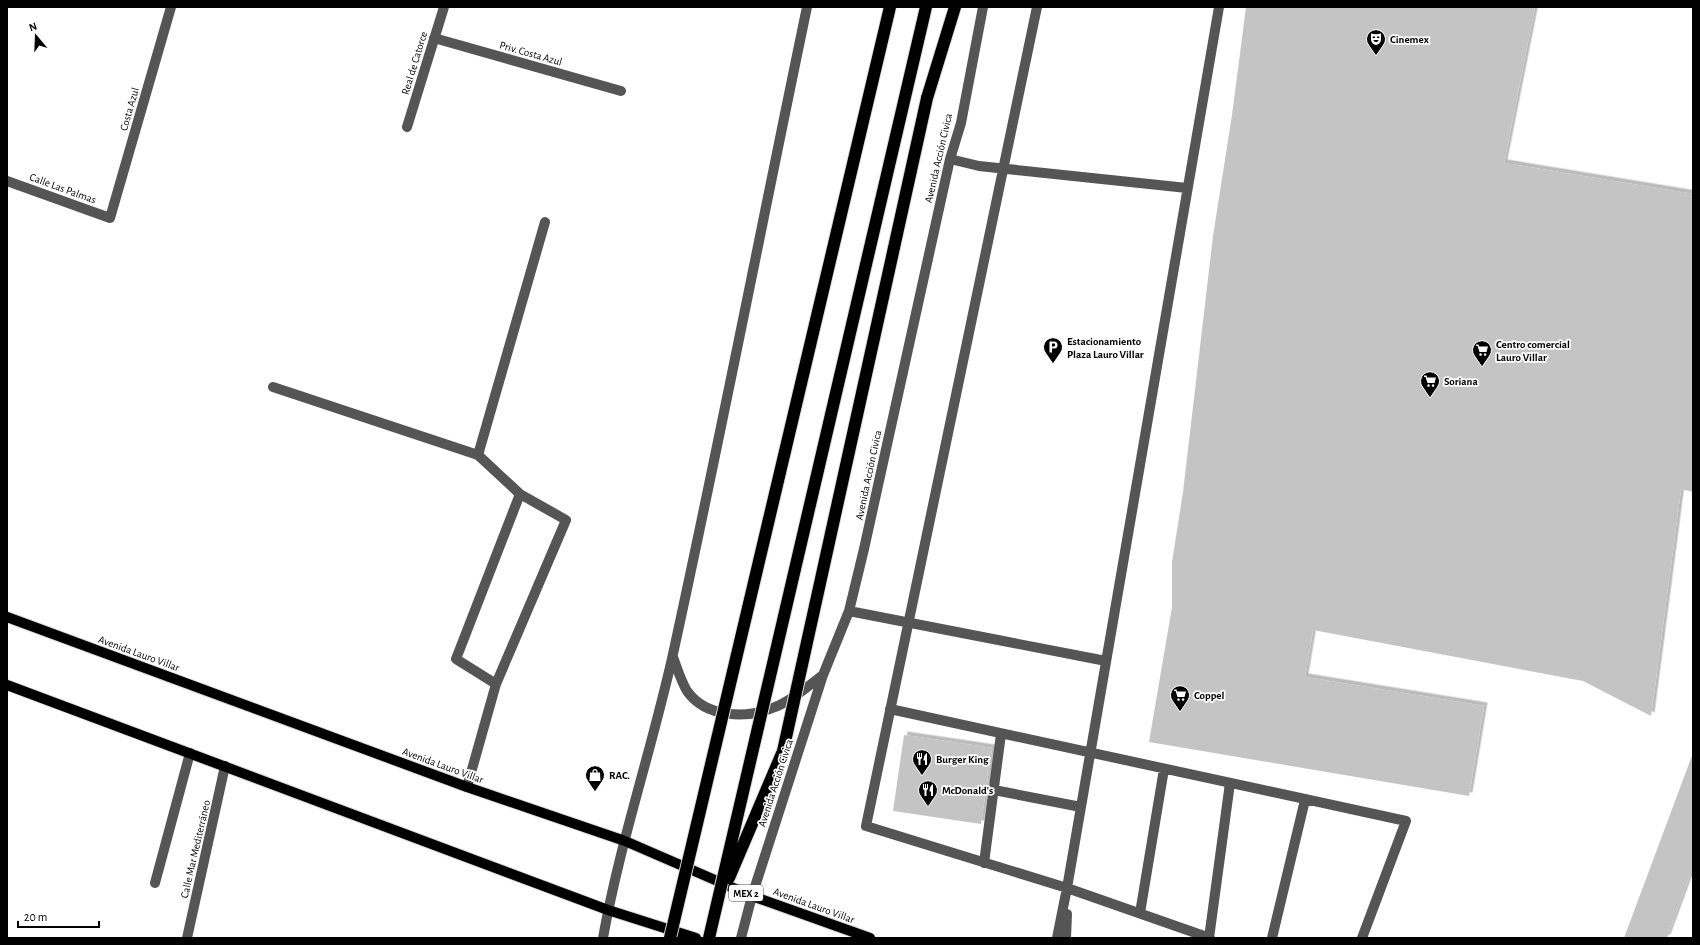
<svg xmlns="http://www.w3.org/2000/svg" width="1700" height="945" font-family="'Alegreya Sans',sans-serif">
<defs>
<filter id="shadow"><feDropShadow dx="3.5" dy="-3.5" stdDeviation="0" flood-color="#0004"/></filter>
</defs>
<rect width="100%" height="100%" fill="#fff"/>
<path fill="#c4c4c4" filter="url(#shadow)" d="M 1246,7 L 1535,7 L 1504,163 L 1693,194 L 1693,492 L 1681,489 L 1651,716 L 1583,681 L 1313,630 L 1305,677 L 1484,706 L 1469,796 L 1149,742 L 1172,607 L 1172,562 L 1183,492 L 1213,236 L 1232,115 Z
M 904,735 L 992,748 L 981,824 L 893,811 Z
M 1693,753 L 1693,867 L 1667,938 L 1624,938 Z"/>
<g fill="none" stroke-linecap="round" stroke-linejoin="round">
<g stroke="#dbdbdb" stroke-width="12">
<path id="major" d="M 7,617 L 467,787 L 625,841 L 752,896 L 870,938
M 7,685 L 608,910 L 696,938"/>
</g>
<g stroke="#dbdbdb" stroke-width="14">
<path id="highway" d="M 927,98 L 955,7"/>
</g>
<path stroke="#555" stroke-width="10" d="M 1037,7 L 866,826 L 1067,888 L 1210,938
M 434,38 L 621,91
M 407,127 L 444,7
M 950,159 L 979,166 L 1187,188
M 7,181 L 110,218 L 171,7
M 273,387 L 478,455 L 520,494 L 456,659 L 496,684
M 478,455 L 545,222
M 849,611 L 1106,661
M 673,657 C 677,668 681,681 687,691 C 706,718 747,719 775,707 C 793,700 808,686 823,675
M 890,709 L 1406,821 L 1362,938
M 467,787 L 496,684 L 566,520 L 520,494
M 994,790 L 1081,807
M 984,863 L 1001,734
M 155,883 L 190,753
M 1140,913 L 1164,769
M 187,938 L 225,766
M 603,938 C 620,842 652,749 673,654 C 720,439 762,223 807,7
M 741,938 L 752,896 L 823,675 L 849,611 L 864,549 L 950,159 L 961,123 L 983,7
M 1057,938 L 1067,888 L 1219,7
M 1066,938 L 1067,914
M 1209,938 L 1230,783
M 1272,938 L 1305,800"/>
<use href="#major" stroke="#000" stroke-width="10"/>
<use href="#highway" stroke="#000" stroke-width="12"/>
<g stroke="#dbdbdb" stroke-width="14" stroke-linecap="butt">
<path id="highway-bridge" d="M 729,878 L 783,751 L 927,98
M 670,938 L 890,7
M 709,938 L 926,7"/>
</g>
<use href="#highway-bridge" stroke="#000" stroke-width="12"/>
</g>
<defs>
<g id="theatre-pin" transform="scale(1)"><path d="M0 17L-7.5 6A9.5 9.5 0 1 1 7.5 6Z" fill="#000" stroke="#fff"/><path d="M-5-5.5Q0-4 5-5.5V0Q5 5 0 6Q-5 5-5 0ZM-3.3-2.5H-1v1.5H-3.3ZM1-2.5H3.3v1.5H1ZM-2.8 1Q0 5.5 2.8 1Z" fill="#fff"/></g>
<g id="parking-pin" transform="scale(1)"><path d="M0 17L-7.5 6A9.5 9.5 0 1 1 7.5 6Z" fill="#000" stroke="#fff"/><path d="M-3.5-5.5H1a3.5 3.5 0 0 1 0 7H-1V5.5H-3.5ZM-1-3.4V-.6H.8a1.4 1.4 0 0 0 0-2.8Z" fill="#fff"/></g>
<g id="supermarket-pin" transform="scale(1)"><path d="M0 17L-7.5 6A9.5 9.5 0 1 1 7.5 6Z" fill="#000" stroke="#fff"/><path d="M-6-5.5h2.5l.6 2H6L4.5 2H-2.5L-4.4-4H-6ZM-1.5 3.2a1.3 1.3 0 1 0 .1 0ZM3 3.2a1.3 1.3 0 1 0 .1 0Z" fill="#fff"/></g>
<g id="restaurant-pin" transform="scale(1)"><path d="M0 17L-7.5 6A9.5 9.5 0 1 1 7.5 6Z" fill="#000" stroke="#fff"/><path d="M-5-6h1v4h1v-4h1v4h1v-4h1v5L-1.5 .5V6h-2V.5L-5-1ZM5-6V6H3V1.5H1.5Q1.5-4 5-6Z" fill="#fff"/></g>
<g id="shop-pin" transform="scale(1)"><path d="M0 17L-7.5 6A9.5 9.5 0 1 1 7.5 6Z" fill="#000" stroke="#fff"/><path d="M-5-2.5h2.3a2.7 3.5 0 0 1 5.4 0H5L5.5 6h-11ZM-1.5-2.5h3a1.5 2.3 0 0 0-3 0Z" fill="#fff"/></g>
</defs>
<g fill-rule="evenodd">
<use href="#theatre-pin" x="1376" y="39"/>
<use href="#parking-pin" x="1053" y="347"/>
<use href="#supermarket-pin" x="1482" y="350"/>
<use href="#supermarket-pin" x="1430" y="381"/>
<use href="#supermarket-pin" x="1180" y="695"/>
<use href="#restaurant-pin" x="922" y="759"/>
<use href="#shop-pin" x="595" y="775"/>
<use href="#restaurant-pin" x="928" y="790"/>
</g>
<g text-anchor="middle" stroke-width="3.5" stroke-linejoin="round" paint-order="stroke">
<rect fill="#fff" stroke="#4c4c4c" stroke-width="1" x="729" y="885" width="34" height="16" rx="3"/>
<g font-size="10" font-weight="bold" fill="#000">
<text x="746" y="897">MEX 2</text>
</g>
<g font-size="11" font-weight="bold" fill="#000" stroke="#fff" text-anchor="start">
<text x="1390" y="43">Cinemex</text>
<text x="1067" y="345">Estacionamiento<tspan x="1067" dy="13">Plaza Lauro Villar</tspan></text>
<text x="1496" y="348">Centro comercial<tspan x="1496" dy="13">Lauro Villar</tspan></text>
<text x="1444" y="385">Soriana</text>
<text x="1194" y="699">Coppel</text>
<text x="936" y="763">Burger King</text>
<text x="609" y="779">RAC.</text>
<text x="942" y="794">McDonald's</text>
</g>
<g font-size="11" fill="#000" stroke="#fff">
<text transform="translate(531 53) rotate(16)" y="4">Priv. Costa Azul</text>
<text transform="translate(414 63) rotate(-73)" y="4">Real de Catorce</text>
<text transform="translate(129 109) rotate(-74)" y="4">Costa Azul</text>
<text transform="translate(938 158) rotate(-77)" y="4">Avenida Acción Civica</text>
<text transform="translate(63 188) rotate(20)" y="4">Calle Las Palmas</text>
<text transform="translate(868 475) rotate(-78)" y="4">Avenida Acción Civica</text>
<text transform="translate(139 653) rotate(20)" y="4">Avenida Lauro Villar</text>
<text transform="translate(443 765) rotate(20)" y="4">Avenida Lauro Villar</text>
<text transform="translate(775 783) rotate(-72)" y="4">Avenida Acción Civica</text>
<text transform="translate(195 849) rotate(-77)" y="4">Calle Mar Mediterráneo</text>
<text transform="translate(814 905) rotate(20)" y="4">Avenida Lauro Villar</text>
</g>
</g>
<rect width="1700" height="945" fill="none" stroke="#000000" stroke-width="16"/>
<g transform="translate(36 36) rotate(341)" stroke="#ffffff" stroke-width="3" paint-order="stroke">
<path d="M0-3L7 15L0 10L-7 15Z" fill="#000000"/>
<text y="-6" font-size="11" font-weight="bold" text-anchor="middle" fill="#000000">N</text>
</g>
<path d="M18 921v6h81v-6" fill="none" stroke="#000000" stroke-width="2"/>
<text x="24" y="921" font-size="12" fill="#000000" stroke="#ffffff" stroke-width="3" paint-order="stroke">20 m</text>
</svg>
